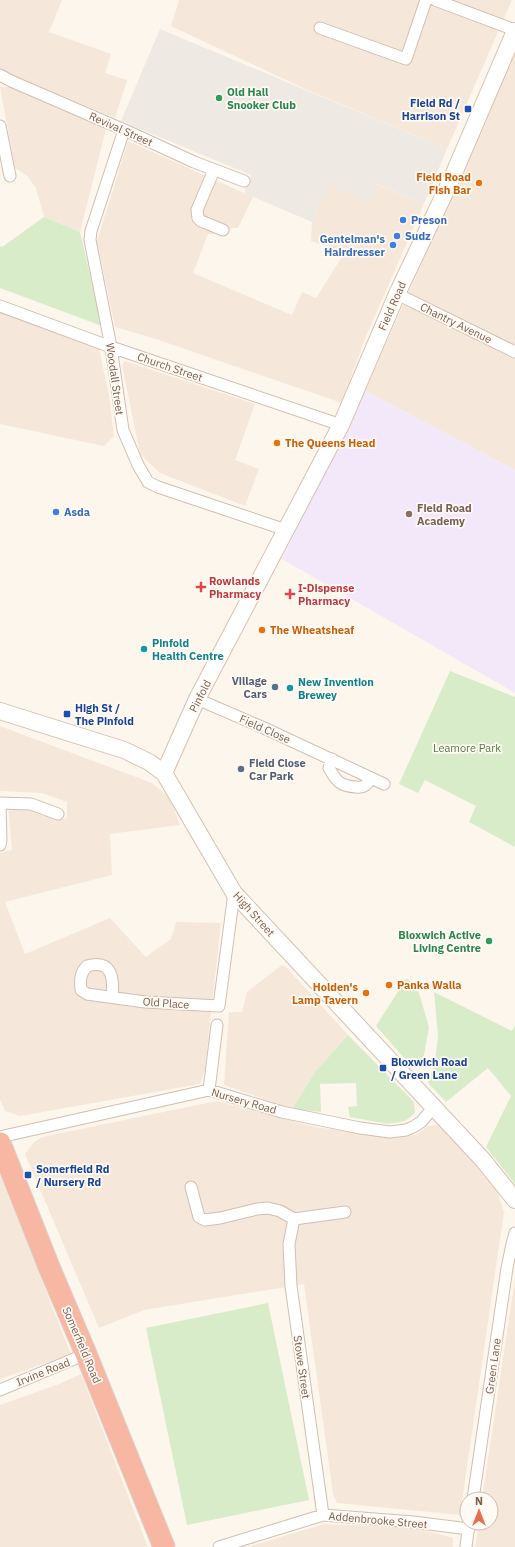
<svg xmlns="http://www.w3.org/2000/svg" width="515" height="1547" font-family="'IBM Plex Sans',sans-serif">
<rect width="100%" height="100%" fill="#fdf6ec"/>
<path fill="#f5e8da" d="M 0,0 L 62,0 L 49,32 L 111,54 L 105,73 L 127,80 L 115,118 L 0,70 Z
M 179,0 L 512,0 L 447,149 L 303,88 L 171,26 Z
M 515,52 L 515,470 L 365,391 Z
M 0,87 L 11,87 L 106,129 L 80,232 L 44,217 L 36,188 L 27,176 L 15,168 Z
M 128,141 L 253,197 L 238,228 L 231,228 L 229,234 L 208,234 L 193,273 L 292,315 L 302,292 L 316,298 L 345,252 L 311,241 L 312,222 L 328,185 L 369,202 L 376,184 L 424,204 L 364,341 L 342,403 L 156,339 L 115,327 L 97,241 Z
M 0,312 L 99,349 L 109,395 L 114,436 L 104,446 L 0,424 Z
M 125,361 L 255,404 L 235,460 L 259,469 L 245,506 L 160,473 L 140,454 L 122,365 Z
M 0,726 L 152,783 L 169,797 L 180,825 L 110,834 L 112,875 L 5,902 L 25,954 L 110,918 L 146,957 L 171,939 L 176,922 L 221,923 L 205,1069 L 200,1084 L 20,1116 L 5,1111 L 0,1099 L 0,853 L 12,850 L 8,804 L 33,808 L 58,820 L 67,818 L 67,802 L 42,793 L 0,791 Z
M 282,965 L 287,968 L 348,1035 L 315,1072 L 292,1109 L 224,1085 L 229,1012 L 242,1012 L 247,992 Z
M 217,1101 L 315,1127 L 395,1137 L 416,1135 L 428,1126 L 437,1125 L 443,1127 L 496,1189 L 504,1212 L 460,1515 L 337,1503 L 333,1494 L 304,1284 L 144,1310 L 99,1328 L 25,1154 L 33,1143 L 42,1137 Z
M 0,1175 L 71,1354 L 0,1379 Z
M 515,1278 L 515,1547 L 475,1547 L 479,1523 L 491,1523 L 491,1499 L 482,1499 Z
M 81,1374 L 148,1547 L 0,1547 L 0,1405 L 59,1384 Z
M 324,1524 L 416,1528 L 453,1538 L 453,1547 L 247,1547 Z"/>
<path fill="#efe9e4" d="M 160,29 L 447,149 L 424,204 L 377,184 L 369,202 L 328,185 L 312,222 L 244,193 L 251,175 L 121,121 Z"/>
<path fill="#f3e8fa" d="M 365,391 L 515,470 L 515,693 L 282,559 Z"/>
<path fill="#d8ecc9" d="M 44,217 L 80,232 L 102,326 L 0,288 L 0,246 L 2,247 Z
M 450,671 L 515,697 L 515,847 L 469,822 L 476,806 L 425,780 L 418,793 L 399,784 Z
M 406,979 L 416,983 L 429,1027 L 424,1055 L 420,1062 L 411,1066 L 376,1026 Z
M 434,992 L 512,1031 L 515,1025 L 515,1184 L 486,1147 L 511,1096 L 488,1068 L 446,1102 L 428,1083 L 435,1062 L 438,1036 Z
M 348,1035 L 414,1102 L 415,1113 L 405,1121 L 388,1124 L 350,1117 L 348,1107 L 357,1106 L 356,1083 L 320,1084 L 321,1112 L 292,1109 L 315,1072 Z
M 268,1303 L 309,1500 L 187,1525 L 146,1328 Z"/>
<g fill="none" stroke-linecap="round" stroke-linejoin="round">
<g stroke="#d1beb0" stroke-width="13">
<path id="street" d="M 435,0 L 515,30
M 320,28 L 406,59 L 426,0
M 0,75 L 11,81 L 129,132 L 194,162 L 244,181
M 0,126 L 10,176
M 124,130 L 91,231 L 90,240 L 111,347 L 123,430 L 138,465 L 148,482 L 158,487 L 286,530
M 214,170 L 197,210 L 198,218 L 201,221 L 223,230
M 397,294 L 515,352
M 0,306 L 111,347 L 341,425
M 197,699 L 264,728 L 384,784
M 332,759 L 329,768 C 336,781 340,786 356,787 C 364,788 367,785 371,778
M 0,803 L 31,804 L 58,814
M 0,804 L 1,840 L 0,845
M 112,997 C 114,978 112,959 87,966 C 80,973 80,980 81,990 L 87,994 L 145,1002 L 219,1006 L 234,893
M 209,1090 L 217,1025
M 0,1137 L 209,1090 L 282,1112 L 360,1128 L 390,1132 L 406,1130 L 413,1127 L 421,1122 L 433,1108
M 191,1187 L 199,1217 L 205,1220 L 220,1218 L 257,1209 L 268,1208 L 280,1211 L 294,1219 L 345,1212
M 294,1219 L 289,1244 L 291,1286 L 323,1515
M 0,1390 L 86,1354
M 473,1499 L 507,1268 L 512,1244 L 515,1233
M 219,1547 L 323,1515 L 413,1522 L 469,1529
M 466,1547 L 469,1523"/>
</g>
<g stroke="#d6c0b0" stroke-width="18">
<path id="secondary" d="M 0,711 L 124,750 L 149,762 L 164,773 L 234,893 L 483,1160 L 515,1200
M 164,773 L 197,699 L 341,425 L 397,294 L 451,180 L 515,31"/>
</g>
<g stroke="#dad1cd" stroke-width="23">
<path id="highway" d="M 0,1143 L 49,1267 L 86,1354 L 164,1547"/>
</g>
<use href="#street" stroke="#fff" stroke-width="11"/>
<use href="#secondary" stroke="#fff" stroke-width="16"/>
<use href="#highway" stroke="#f7b7a3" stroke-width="21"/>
</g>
<g fill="#2e9e5b" stroke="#fffaf3" stroke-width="1.5">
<circle cx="219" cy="98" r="4"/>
<circle cx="489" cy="941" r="4"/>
</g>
<g fill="#1a4fb4" stroke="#fffaf3" stroke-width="1.5">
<rect x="464" y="105" width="8" height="8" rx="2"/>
<rect x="63" y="710" width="8" height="8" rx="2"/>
<rect x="379" y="1064" width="8" height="8" rx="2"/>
<rect x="24" y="1171" width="8" height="8" rx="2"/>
</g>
<g fill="#e8710a" stroke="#fffaf3" stroke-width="1.5">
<circle cx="479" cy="183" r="4"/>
<circle cx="277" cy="443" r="4"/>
<circle cx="262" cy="630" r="4"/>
<circle cx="389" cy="985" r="4"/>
<circle cx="366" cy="993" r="4"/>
</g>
<g fill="#3f7fe0" stroke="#fffaf3" stroke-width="1.5">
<circle cx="403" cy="220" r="4"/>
<circle cx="397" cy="236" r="4"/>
<circle cx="393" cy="245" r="4"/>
<circle cx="56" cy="512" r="4"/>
</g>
<circle fill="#8d6e63" stroke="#fffaf3" stroke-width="1.5" cx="409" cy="514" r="4"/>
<g fill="#e0444e" stroke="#fffaf3" stroke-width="1.5">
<path d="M199 581h4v4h4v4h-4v4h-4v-4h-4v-4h4z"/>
<path d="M288 588h4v4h4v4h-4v4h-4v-4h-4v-4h4z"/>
</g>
<g fill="#0f9aa8" stroke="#fffaf3" stroke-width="1.5">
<circle cx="144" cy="649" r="4"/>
<circle cx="290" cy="688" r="4"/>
</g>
<g fill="#5c6f8a" stroke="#fffaf3" stroke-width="1.5">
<circle cx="275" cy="687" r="4"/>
<circle cx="241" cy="769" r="4"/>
</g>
<g text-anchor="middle" stroke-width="3.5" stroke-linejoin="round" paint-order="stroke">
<g font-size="11" font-weight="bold" fill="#27864d" stroke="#fffaf3" text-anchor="start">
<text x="227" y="96">Old Hall<tspan x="227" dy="13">Snooker Club</tspan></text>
<text x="481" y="939" text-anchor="end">Bloxwich Active<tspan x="481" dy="13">Living Centre</tspan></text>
</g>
<g font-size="11" font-weight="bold" fill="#164399" stroke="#fffaf3" text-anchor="start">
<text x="460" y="107" text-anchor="end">Field Rd /<tspan x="460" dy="13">Harrison St</tspan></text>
<text x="75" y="712">High St /<tspan x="75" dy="13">The Pinfold</tspan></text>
<text x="391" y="1066">Bloxwich Road<tspan x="391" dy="13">/ Green Lane</tspan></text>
<text x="36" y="1173">Somerfield Rd<tspan x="36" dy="13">/ Nursery Rd</tspan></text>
</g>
<g font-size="11" fill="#7a5c4d" stroke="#fffaf3">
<text transform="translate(121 129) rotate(24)" y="4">Revival Street</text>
<text transform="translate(392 306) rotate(-66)" y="4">Field Road</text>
<text transform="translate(456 323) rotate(26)" y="4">Chantry Avenue</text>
<text transform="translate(170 367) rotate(19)" y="4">Church Street</text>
<text transform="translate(115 379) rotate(82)" y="4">Woodall Street</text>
<text transform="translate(200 696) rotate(-63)" y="4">Pinfold</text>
<text transform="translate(265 729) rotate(24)" y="4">Field Close</text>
<text transform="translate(254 914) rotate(48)" y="4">High Street</text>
<text transform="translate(166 1003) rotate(4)" y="4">Old Place</text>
<text transform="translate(244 1101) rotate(16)" y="4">Nursery Road</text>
<text transform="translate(82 1345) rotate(67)" y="4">Somerfield Road</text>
<text transform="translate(493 1366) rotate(-82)" y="4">Green Lane</text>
<text transform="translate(302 1367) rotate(82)" y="4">Stowe Street</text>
<text transform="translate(43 1372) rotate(-22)" y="4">Irvine Road</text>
<text transform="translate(378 1520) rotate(5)" y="4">Addenbrooke Street</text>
</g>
<g font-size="11" font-weight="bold" fill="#c56008" stroke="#fffaf3" text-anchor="start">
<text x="471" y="181" text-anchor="end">Field Road<tspan x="471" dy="13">Fish Bar</tspan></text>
<text x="285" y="447">The Queens Head</text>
<text x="270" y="634">The Wheatsheaf</text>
<text x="397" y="989">Panka Walla</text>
<text x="358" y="991" text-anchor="end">Holden's<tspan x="358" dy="13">Lamp Tavern</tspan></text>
</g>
<g font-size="11" font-weight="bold" fill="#366cbe" stroke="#fffaf3" text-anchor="start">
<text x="411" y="224">Preson</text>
<text x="405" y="240">Sudz</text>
<text x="385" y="243" text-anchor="end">Gentelman's<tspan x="385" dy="13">Hairdresser</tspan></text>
<text x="64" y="516">Asda</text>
</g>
<g font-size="11" font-weight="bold" fill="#785e54" stroke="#fffaf3" text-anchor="start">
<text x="417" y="512">Field Road<tspan x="417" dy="13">Academy</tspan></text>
</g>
<g font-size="11" font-weight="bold" fill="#be3a42" stroke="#fffaf3" text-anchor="start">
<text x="209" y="585">Rowlands<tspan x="209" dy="13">Pharmacy</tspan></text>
<text x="298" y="592">I-Dispense<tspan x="298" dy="13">Pharmacy</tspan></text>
</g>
<g font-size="11" font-weight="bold" fill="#0d838f" stroke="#fffaf3" text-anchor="start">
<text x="152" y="647">Pinfold<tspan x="152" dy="13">Health Centre</tspan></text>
<text x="298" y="686">New Invention<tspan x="298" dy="13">Brewey</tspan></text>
</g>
<g font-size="11" font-weight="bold" fill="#4e5e75" stroke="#fffaf3" text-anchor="end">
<text x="267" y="685">Village<tspan x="267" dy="13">Cars</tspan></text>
<text x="249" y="767" text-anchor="start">Field Close<tspan x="249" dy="13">Car Park</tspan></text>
</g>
<g font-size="11" fill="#537a41" stroke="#fffaf3">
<text x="467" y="752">Leamore Park</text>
</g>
</g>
<g transform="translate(479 1511)"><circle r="19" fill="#fffaf3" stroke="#cabbb1"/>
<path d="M0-3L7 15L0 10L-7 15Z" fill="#e76f51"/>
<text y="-6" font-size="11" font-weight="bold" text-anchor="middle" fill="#7a5c4d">N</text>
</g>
</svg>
